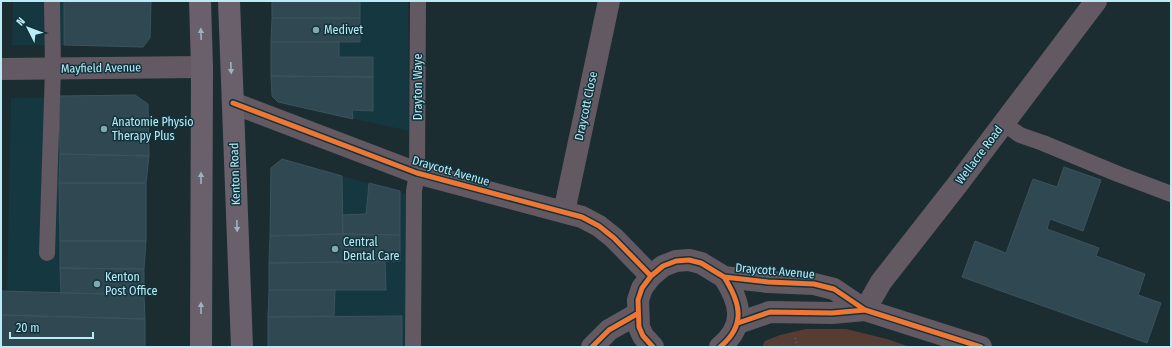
<svg xmlns="http://www.w3.org/2000/svg" width="1172" height="348" font-family="'Fira Sans Condensed',sans-serif">
<rect width="100%" height="100%" fill="#1b2d31"/>
<path fill="#143740" d="M 13,1 L 151,1 L 150,38 L 143,47 L 64,45 L 12,45 Z
M 272,1 L 408,1 L 409,131 L 278,102 L 272,96 Z
M 135,95 L 148,104 L 149,155 L 146,183 L 146,241 L 144,269 L 145,347 L 1,347 L 7,291 L 11,98 Z
M 282,159 L 417,197 L 414,347 L 268,347 L 271,168 Z"/>
<path fill="#583c33" d="M 806,329 L 846,329 L 887,339 L 910,347 L 762,347 L 765,341 L 780,335 Z"/>
<path fill="#304851" stroke="#3b535d" d="M 64,1 L 151,1 L 150,38 L 143,47 L 64,45 Z
M 272,1 L 360,1 L 360,18 L 272,18 Z
M 272,18 L 360,18 L 360,42 L 271,42 Z
M 271,42 L 339,42 L 339,57 L 373,57 L 373,77 L 271,76 Z
M 271,76 L 373,77 L 373,111 L 352,110 L 353,119 L 278,102 L 272,96 Z
M 135,95 L 148,104 L 149,156 L 60,154 L 59,96 Z
M 60,154 L 149,156 L 146,183 L 59,183 Z
M 282,159 L 342,176 L 343,234 L 270,236 L 271,168 Z
M 1064,167 L 1101,180 L 1083,231 L 1050,219 L 1047,229 L 1099,248 L 1096,256 L 1145,274 L 1138,295 L 1161,303 L 1147,343 L 962,277 L 975,241 L 1006,253 L 1033,179 L 1057,187 Z
M 59,183 L 146,183 L 146,241 L 60,241 Z
M 369,183 L 400,191 L 400,235 L 343,234 L 342,215 L 366,214 Z
M 343,234 L 400,235 L 400,261 L 269,263 L 270,236 Z
M 60,241 L 146,241 L 144,269 L 60,268 Z
M 385,262 L 386,290 L 269,290 L 269,263 Z
M 60,268 L 144,269 L 144,295 L 61,293 Z
M 269,290 L 335,290 L 334,316 L 268,317 Z
M 1,291 L 144,295 L 145,319 L 1,315 Z
M 1,315 L 145,319 L 145,347 L 1,347 Z
M 402,316 L 402,347 L 268,347 L 268,317 Z"/>
<g fill="none" stroke-linecap="round" stroke-linejoin="round">
<path stroke="#606067" stroke-width="2.5" stroke-dasharray="1 3" stroke-linecap="butt" d="M 795,338 L 798,347"/>
<path stroke="#625962" stroke-width="16" d="M 1003,123 L 1020,135 L 1043,143 L 1118,174 L 1171,194
M 47,253 L 53,69 L 52,1
M 413,347 L 414,191 L 417,173 L 418,1"/>
<path stroke="#625962" stroke-width="22" d="M 1,69 L 202,67
M 233,103 L 417,173 L 582,217 L 599,226 L 614,238 L 651,276
M 564,212 L 609,1
M 865,310 L 881,282 L 957,185 L 1096,1"/>
<path stroke="#625962" stroke-width="22" d="M 738,323 L 770,312 L 832,313 L 865,310
M 592,347 L 609,330 L 637,314
M 653,347 L 643,336 L 639,327 L 638,300 L 642,288 L 651,276 L 663,266 L 676,261 L 689,260 L 701,263 L 724,277 L 768,282 L 814,284 L 834,289 L 865,310 L 981,347
M 720,347 C 747,325 740,302 724,277"/>
<path stroke="#69606c" stroke-width="22" d="M 200,1 L 202,67 L 201,347
M 229,1 L 242,347"/>
<g stroke="#11333b" stroke-width="8">
<path id="cycleway" d="M 233,103 L 417,173 L 582,217 L 599,226 L 614,238 L 651,276
M 738,323 L 770,312 L 832,313 L 865,310
M 592,347 L 609,330 L 637,314
M 653,347 L 643,336 L 639,327 L 638,300 L 642,288 L 651,276 L 663,266 L 676,261 L 689,260 L 701,263 L 724,277 L 768,282 L 814,284 L 834,289 L 865,310 L 981,347
M 720,347 C 747,325 740,302 724,277"/>
</g>
<use href="#cycleway" stroke="#f07635" stroke-width="5"/>
</g>
<defs><path id="oneway-solid" d="M-6-.8H1V-3.2L6.5 0L1 3.2V.8H-6Z"/></defs>
<g fill="#9bb3c0">
<use href="#oneway-solid" transform="translate(201 34) rotate(-92)"/>
<use href="#oneway-solid" transform="translate(231 68) rotate(88)"/>
<use href="#oneway-solid" transform="translate(201 178) rotate(-90)"/>
<use href="#oneway-solid" transform="translate(237 226) rotate(88)"/>
<use href="#oneway-solid" transform="translate(201 308) rotate(-90)"/>
</g>
<g fill="#84a8b2" stroke="#11333b" stroke-width="1.5">
<circle cx="316" cy="30" r="4"/>
<circle cx="104" cy="129" r="4"/>
<circle cx="335" cy="249" r="4"/>
<circle cx="97" cy="284" r="4"/>
</g>
<g text-anchor="middle" stroke-width="3" stroke-linejoin="round" paint-order="stroke">
<g font-size="12" fill="#bcebf8" stroke="#11333b" text-anchor="start">
<text x="324" y="34">Medivet</text>
<text x="112" y="126">Anatomie Physio<tspan x="112" dy="14">Therapy Plus</tspan></text>
<text x="343" y="246">Central<tspan x="343" dy="14">Dental Care</tspan></text>
<text x="105" y="281">Kenton<tspan x="105" dy="14">Post Office</tspan></text>
</g>
<g font-size="12" fill="#bcebf8" stroke="#11333b">
<text transform="translate(101 68) rotate(-1)" y="4">Mayfield Avenue</text>
<text transform="translate(418 87) rotate(-90)" y="4">Drayton Waye</text>
<text transform="translate(586 106) rotate(-78)" y="4">Draycott Close</text>
<text transform="translate(979 155) rotate(-53)" y="4">Wellacre Road</text>
<text transform="translate(451 171) rotate(16)" y="4">Draycott Avenue</text>
<text transform="translate(235 174) rotate(-92)" y="4">Kenton Road</text>
<text transform="translate(775 271) rotate(5)" y="4">Draycott Avenue</text>
</g>
</g>
<rect width="1172" height="348" fill="none" stroke="#bcebf8" stroke-width="4"/>
<g transform="translate(28 28) rotate(312)" stroke="#11333b" stroke-width="3" paint-order="stroke">
<path d="M0-3L7 15L0 10L-7 15Z" fill="#bcebf8"/>
<text y="-6" font-size="11" font-weight="bold" text-anchor="middle" fill="#bcebf8">N</text>
</g>
<path d="M10 332v6h83v-6" fill="none" stroke="#bcebf8" stroke-width="2"/>
<text x="16" y="332" font-size="12" fill="#bcebf8" stroke="#11333b" stroke-width="3" paint-order="stroke">20 m</text>
</svg>
